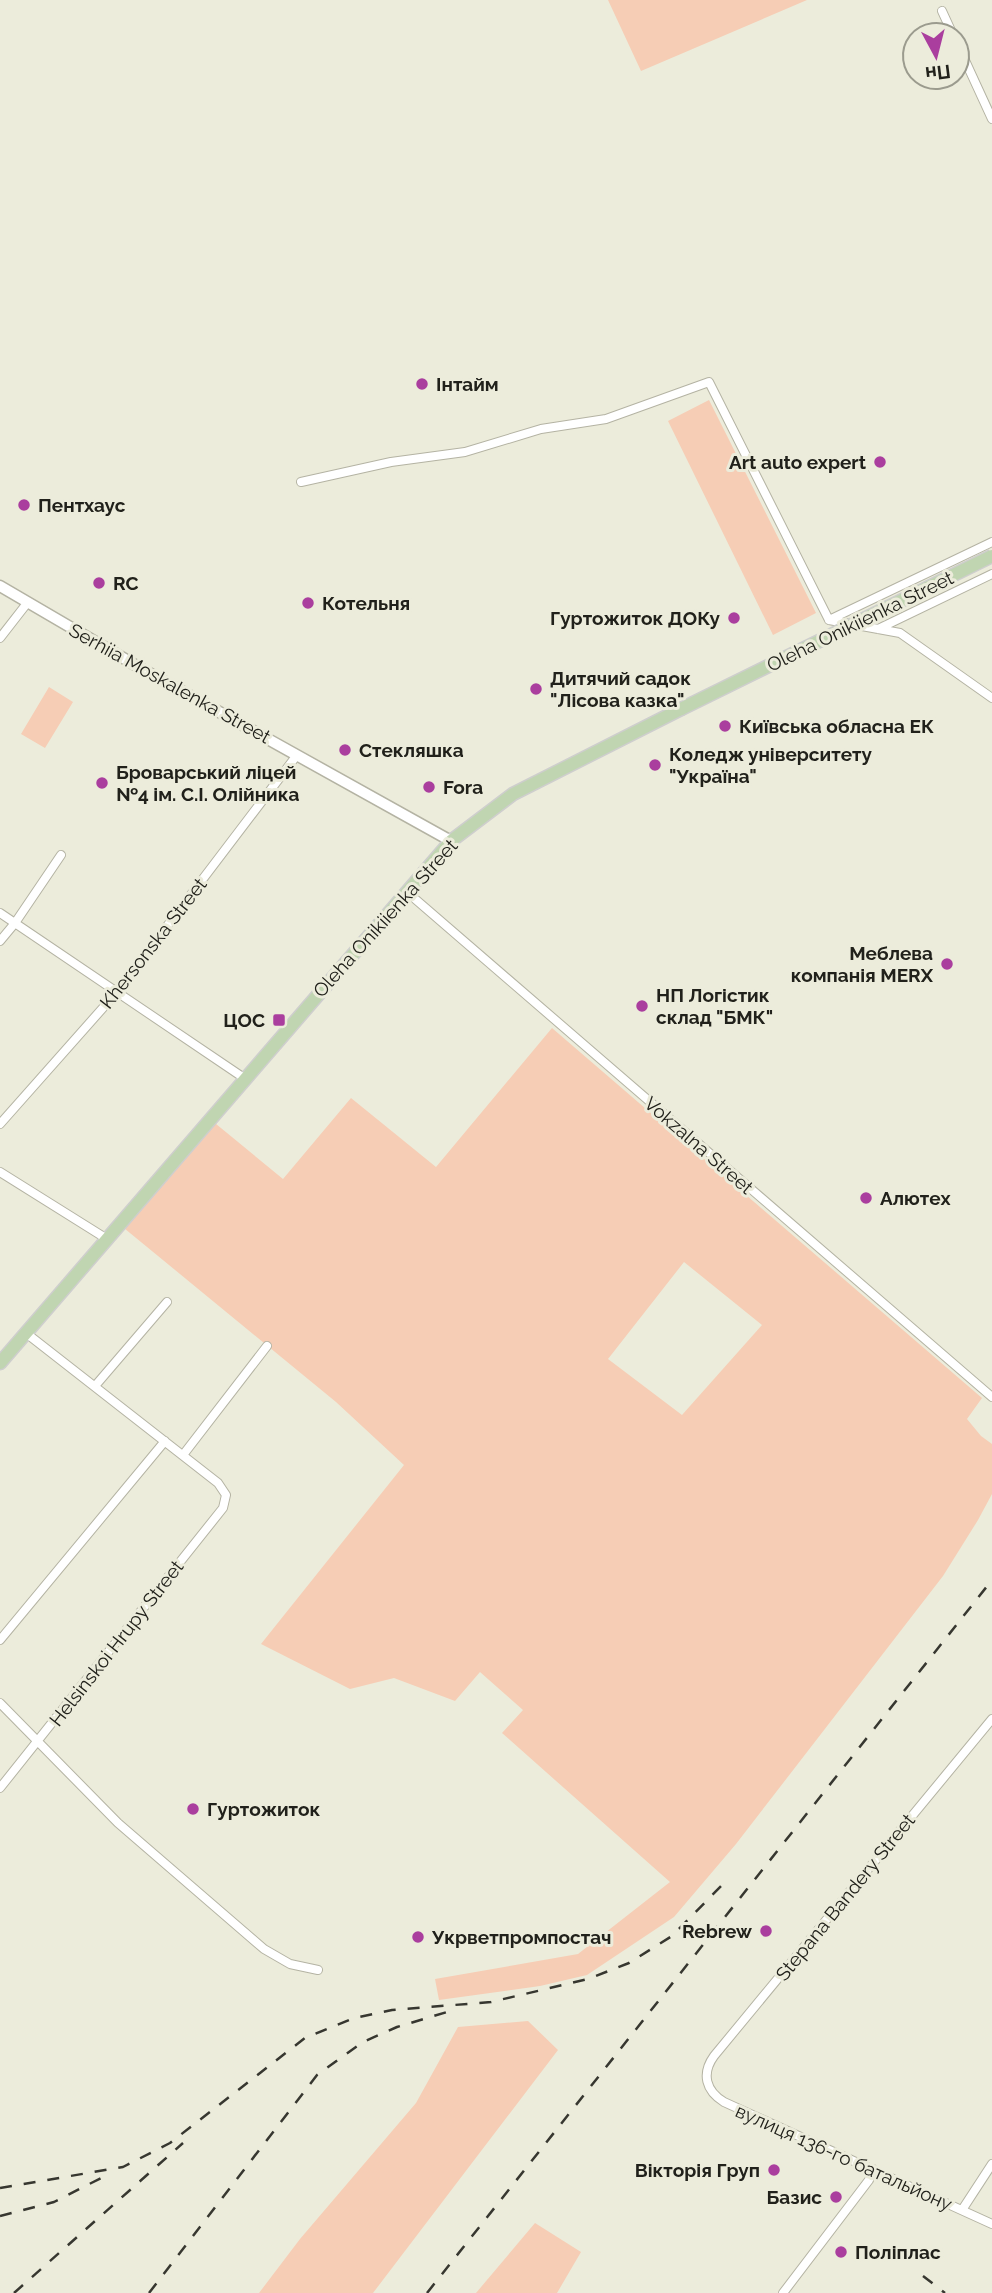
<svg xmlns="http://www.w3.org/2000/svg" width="992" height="2293" font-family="Raleway,sans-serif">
<rect width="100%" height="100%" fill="#ececdb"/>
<path fill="#f6cdb5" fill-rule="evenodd" d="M 608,0 L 807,0 L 641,71 Z
M 709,400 L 816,613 L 773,635 L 668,421 Z
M 49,687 L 73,702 L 45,748 L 21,734 Z
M 552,1028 L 982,1398 L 967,1419 L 981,1436 L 992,1444 L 992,1494 L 978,1520 L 943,1576 L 736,1844 L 674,1917 L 587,1975 L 540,1986 L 439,2000 L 435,1979 L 578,1954 L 670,1882 L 502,1733 L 523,1710 L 480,1672 L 455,1701 L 394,1678 L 350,1689 L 261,1644 L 404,1465 L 336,1402 L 119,1224 L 210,1119 L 283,1179 L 351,1098 L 436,1167 ZM 684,1262 L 762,1325 L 682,1415 L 608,1359 Z
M 528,2021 L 558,2050 L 373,2293 L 259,2293 L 300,2239 L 416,2103 L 458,2027 Z
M 535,2223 L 581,2252 L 557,2293 L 476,2293 Z"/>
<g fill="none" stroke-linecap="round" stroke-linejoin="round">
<g stroke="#b4b3a3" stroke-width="10">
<path id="minor" d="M 942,11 L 953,35
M 957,43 L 992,119
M 301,482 L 391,462 L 465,452 L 541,429 L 606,419 L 709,382 L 829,620
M 829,620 L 900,633 L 992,698
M 829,620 L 992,542
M 878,629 L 992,574
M 0,638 L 28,602
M 407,892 L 992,1397
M 0,913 L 244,1078
M 0,941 L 15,923 L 61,855
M 0,1124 L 117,992 L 297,755
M 0,1172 L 107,1239
M 95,1386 L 167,1302
M 183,1455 L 267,1346
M 0,1640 L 165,1441
M 0,1703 L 118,1823 L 264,1949 L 290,1964 L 318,1970
M 992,1719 L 714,2056 C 701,2074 706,2091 724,2102 L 992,2224
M 0,1788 L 223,1508 L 226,1495 L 218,1483 L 26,1333
M 962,2210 L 992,2164
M 783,2293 L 869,2180 L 873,2169"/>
</g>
<g stroke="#b4b3a3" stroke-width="13">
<path id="secondary" d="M 0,586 L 142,669 L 451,841"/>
</g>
<g stroke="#cececd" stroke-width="15">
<path id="primary" d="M 0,1363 L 451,841 L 513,794 L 681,709"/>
</g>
<use href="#minor" stroke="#fff" stroke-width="8"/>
<use href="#secondary" stroke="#fff" stroke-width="10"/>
<use href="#primary" stroke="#c0d5b1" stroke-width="12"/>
<path stroke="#373730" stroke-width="2.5" stroke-dasharray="12 12" stroke-linecap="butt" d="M 0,2188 L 123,2167 L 170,2143 L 305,2038 L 354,2018 L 392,2010 L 491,2002 L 588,1979 L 629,1963 L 672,1936 L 728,1879
M 0,2216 L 54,2202 L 107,2175
M 923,2276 L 945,2293
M 14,2293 L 183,2143
M 149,2293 L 317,2075 L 363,2042 L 397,2027 L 447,2012
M 427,2293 L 992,1580"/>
<g stroke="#cececd" stroke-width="15" stroke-linecap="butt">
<path id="primary-bridge" d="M 681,709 L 992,556"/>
</g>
<use href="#primary-bridge" stroke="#c0d5b1" stroke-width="12"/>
</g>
<g fill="#aa3e9e" stroke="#ececdb" stroke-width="2.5">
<circle cx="422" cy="384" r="7"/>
<circle cx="880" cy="462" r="7"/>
<circle cx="24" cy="505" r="7"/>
<circle cx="99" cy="583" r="7"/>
<circle cx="308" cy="603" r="7"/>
<circle cx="734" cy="618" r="7"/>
<circle cx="536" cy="689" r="7"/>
<circle cx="725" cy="726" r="7"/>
<circle cx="345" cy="750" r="7"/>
<circle cx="655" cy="765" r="7"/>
<circle cx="102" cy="783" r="7"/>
<circle cx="429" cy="787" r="7"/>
<circle cx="947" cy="964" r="7"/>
<circle cx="642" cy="1006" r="7"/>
<rect x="272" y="1013" width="14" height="14" rx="3.5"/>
<circle cx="866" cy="1198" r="7"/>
<circle cx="193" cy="1809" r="7"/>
<circle cx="766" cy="1931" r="7"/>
<circle cx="418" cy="1937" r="7"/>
<circle cx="774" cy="2170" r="7"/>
<circle cx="836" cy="2197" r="7"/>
<circle cx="841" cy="2252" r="7"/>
</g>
<g text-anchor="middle" stroke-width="6" stroke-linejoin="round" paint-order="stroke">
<g font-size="19" font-weight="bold" fill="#21211b" stroke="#ececdb" text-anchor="start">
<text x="436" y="391">Інтайм</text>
<text x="866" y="469" text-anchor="end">Art auto expert</text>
<text x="38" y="512">Пентхаус</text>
<text x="113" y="590">RC</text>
<text x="322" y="610">Котельня</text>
<text x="720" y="625" text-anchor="end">Гуртожиток ДОКу</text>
<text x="550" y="685">Дитячий садок<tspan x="550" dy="22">"Лісова казка"</tspan></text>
<text x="739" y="733">Київська обласна ЕК</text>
<text x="359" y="757">Стекляшка</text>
<text x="669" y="761">Коледж університету<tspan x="669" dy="22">"Україна"</tspan></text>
<text x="116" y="779">Броварський ліцей<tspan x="116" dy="22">№4 ім. С.І. Олійника</tspan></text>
<text x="443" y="794">Fora</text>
<text x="933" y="960" text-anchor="end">Меблева<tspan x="933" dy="22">компанія MERX</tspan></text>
<text x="656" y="1002">НП Логістик<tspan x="656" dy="22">склад "БМК"</tspan></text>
<text x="265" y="1027" text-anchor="end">ЦОС</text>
<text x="880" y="1205">Алютех</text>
<text x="207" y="1816">Гуртожиток</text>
<text x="752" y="1938" text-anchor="end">Rebrew</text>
<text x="432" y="1944">Укрветпромпостач</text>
<text x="760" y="2177" text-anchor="end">Вікторія Груп</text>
<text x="822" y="2204" text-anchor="end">Базис</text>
<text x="855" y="2259">Поліплас</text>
</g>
<g font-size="19" fill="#21211b" stroke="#ececdb">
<text transform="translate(860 621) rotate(-26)" y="7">Oleha Onikiienka Street</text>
<text transform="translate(170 683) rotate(29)" y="7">Serhiia Moskalenka Street</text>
<text transform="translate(385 918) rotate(-48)" y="7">Oleha Onikiienka Street</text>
<text transform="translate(153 943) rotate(-52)" y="7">Khersonska Street</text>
<text transform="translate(699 1145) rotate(41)" y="7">Vokzalna Street</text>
<text transform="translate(116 1643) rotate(-52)" y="7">Helsinskoi Hrupy Street</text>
<text transform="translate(845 1897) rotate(-51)" y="7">Stepana Bandery Street</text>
<text transform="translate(844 2157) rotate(24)" y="7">вулиця 136-го батальйону</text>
</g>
</g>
<g transform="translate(936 56) rotate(173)"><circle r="33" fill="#ececdb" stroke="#9b9b8e" stroke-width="2"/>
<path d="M0-5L12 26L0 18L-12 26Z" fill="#aa3e9e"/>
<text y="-10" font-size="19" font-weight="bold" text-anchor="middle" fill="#21211b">Пн</text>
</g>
</svg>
